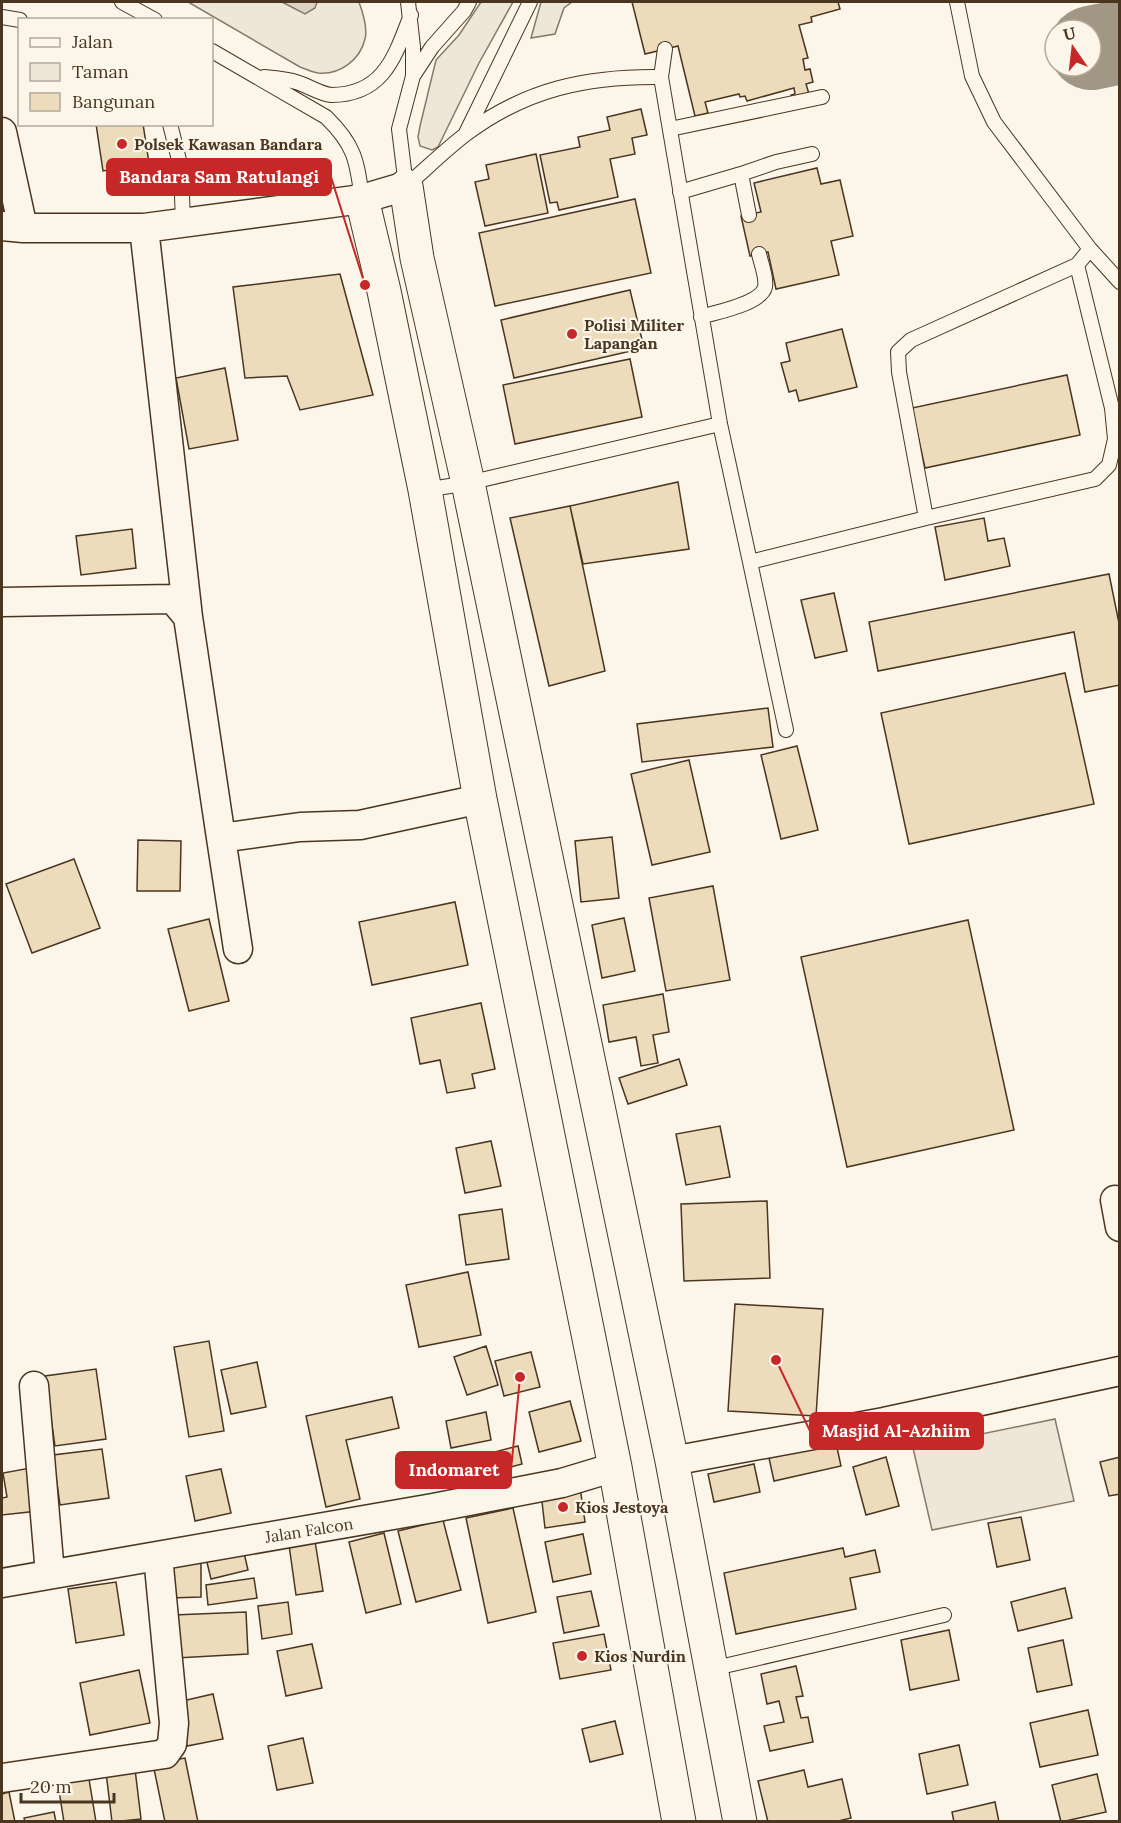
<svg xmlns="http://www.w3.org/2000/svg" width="1121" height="1823" font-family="Lora,serif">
<rect width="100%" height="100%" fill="#fbf6e9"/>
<path fill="#ede6d9" stroke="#887966" stroke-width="1.5" d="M 188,2 L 359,2 C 363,13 368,28 365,39 C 360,60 340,75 318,73 C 312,72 306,69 300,67 Z
M 481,2 L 513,2 L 479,63 L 438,147 L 432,150 L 420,146 L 418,137 L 420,126 L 436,60 L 459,35 Z
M 541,2 L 572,2 L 564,8 L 555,34 L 531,38 Z
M 1055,1419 L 1074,1501 L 932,1530 L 913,1448 Z"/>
<path fill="#dcd4c6" stroke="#887966" stroke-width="1.5" d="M 282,2 L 317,2 L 315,8 L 305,14 Z"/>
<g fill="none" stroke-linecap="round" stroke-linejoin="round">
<path stroke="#a29684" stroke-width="84" d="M 1091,48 L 1120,42"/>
</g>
<path fill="#ecdcbc" stroke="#4a3520" stroke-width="1.5" d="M 632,2 L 838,2 L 840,9 L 811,17 L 812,22 L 799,25 L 808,58 L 803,59 L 805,70 L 810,69 L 813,82 L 806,84 L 809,94 L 791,98 L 791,95 L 795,94 L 794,88 L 747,101 L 745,96 L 740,97 L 739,94 L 705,102 L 708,113 L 695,116 L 678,46 L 645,54 Z
M 641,109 L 647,135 L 632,138 L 635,154 L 610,159 L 618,197 L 559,210 L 557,202 L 550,203 L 540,155 L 580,147 L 578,137 L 610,130 L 607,117 Z
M 96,124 L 143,124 L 149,163 L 103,171 Z
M 536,154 L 548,213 L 485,226 L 475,182 L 489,179 L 486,165 Z
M 817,168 L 821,184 L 840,180 L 853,236 L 831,241 L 839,275 L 776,289 L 768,252 L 750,256 L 741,216 L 761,212 L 754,183 Z
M 635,199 L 651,273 L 495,306 L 479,233 Z
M 340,274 L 373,395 L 300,410 L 287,376 L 245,378 L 233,287 Z
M 630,290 L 644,348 L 514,378 L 501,320 Z
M 842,329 L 857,387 L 799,401 L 796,390 L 789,392 L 781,363 L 790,361 L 786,343 Z
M 630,359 L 642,417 L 515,444 L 503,385 Z
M 225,368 L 238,440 L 189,449 L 176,378 Z
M 1067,375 L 1080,435 L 925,468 L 912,408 Z
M 678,482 L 689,549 L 583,564 L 570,506 Z
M 570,506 L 605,671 L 549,686 L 510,518 Z
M 984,518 L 988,541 L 1004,538 L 1010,566 L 945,580 L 935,527 Z
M 132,529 L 136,568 L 81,575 L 76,536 Z
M 1109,574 L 1120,628 L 1120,685 L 1085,692 L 1074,632 L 878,671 L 869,622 Z
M 834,593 L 847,651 L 815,658 L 801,600 Z
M 1065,673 L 1094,804 L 909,844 L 881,713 Z
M 768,708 L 773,747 L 642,762 L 637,724 Z
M 797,746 L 818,830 L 781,839 L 761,755 Z
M 689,760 L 710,852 L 652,865 L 631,774 Z
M 612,837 L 619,898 L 581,902 L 575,841 Z
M 138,840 L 181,841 L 180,891 L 137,891 Z
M 74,859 L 100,928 L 32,953 L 6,884 Z
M 713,886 L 730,980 L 666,991 L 649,898 Z
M 455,902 L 468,965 L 372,985 L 359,922 Z
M 624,918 L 635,971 L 602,978 L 592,925 Z
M 209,919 L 229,1001 L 189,1011 L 168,929 Z
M 968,920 L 1014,1130 L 847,1167 L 801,957 Z
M 663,994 L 669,1032 L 653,1035 L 658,1063 L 641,1066 L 636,1037 L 609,1042 L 603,1005 Z
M 481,1003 L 495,1069 L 472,1074 L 475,1088 L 447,1093 L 440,1060 L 420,1064 L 411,1018 Z
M 679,1059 L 687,1085 L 628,1104 L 619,1078 Z
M 720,1126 L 730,1177 L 686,1185 L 676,1134 Z
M 491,1141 L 501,1186 L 465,1193 L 456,1148 Z
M 767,1201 L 770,1278 L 684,1281 L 681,1204 Z
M 502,1209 L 509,1259 L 466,1265 L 459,1215 Z
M 468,1272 L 481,1335 L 419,1347 L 406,1285 Z
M 735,1304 L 823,1309 L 816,1416 L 728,1411 Z
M 209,1341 L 224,1431 L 189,1437 L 174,1347 Z
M 486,1346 L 498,1385 L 467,1395 L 454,1357 Z
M 531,1352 L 540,1387 L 504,1396 L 495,1361 Z
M 257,1362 L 266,1407 L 231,1414 L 221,1370 Z
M 96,1369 L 106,1439 L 55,1446 L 45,1376 Z
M 392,1397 L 399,1428 L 346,1440 L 360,1499 L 326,1507 L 306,1416 Z
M 570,1401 L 581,1441 L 539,1452 L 529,1412 Z
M 486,1412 L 491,1440 L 451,1448 L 446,1421 Z
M 836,1443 L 841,1466 L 774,1481 L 769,1458 Z
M 518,1446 L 522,1464 L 492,1472 L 487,1454 Z
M 102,1449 L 109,1498 L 60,1505 L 53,1455 Z
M 886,1457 L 899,1506 L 866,1515 L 853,1467 Z
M 1120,1457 L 1120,1494 L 1109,1496 L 1100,1462 Z
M 754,1464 L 760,1492 L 714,1502 L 708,1474 Z
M 30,1468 L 38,1511 L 2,1515 L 2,1498 L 7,1497 L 3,1473 Z
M 221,1469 L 231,1513 L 195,1521 L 186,1476 Z
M 580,1487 L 585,1522 L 545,1528 L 541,1493 Z
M 513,1508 L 536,1612 L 488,1623 L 466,1518 Z
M 1021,1517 L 1030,1560 L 997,1567 L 988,1523 Z
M 443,1520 L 461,1590 L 416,1602 L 398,1531 Z
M 384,1533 L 401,1604 L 366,1613 L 349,1542 Z
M 583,1534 L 591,1574 L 553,1582 L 545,1542 Z
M 315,1541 L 323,1591 L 296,1595 L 289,1545 Z
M 242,1544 L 248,1570 L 211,1579 L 205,1554 Z
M 843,1548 L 845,1557 L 875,1550 L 880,1572 L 850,1578 L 856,1609 L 736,1634 L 724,1573 Z
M 201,1555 L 201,1597 L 170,1598 L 169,1556 Z
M 254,1578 L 257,1598 L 208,1605 L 206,1585 Z
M 116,1582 L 124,1635 L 76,1643 L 68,1589 Z
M 1065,1588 L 1072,1618 L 1018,1631 L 1011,1602 Z
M 591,1591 L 599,1626 L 564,1633 L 557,1597 Z
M 288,1602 L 292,1634 L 262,1639 L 258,1606 Z
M 246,1612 L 248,1654 L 176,1658 L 174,1615 Z
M 949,1630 L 959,1680 L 910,1690 L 901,1640 Z
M 604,1634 L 611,1670 L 560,1679 L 553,1643 Z
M 1063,1640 L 1072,1685 L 1037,1692 L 1028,1648 Z
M 312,1644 L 322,1688 L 286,1696 L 277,1651 Z
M 796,1666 L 803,1696 L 796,1697 L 801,1718 L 808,1717 L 813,1742 L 770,1751 L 764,1726 L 784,1722 L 779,1701 L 767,1704 L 761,1674 Z
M 139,1670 L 150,1723 L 90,1735 L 80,1683 Z
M 213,1694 L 223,1739 L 187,1746 L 178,1702 Z
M 1088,1710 L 1098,1755 L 1040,1767 L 1030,1723 Z
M 615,1721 L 623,1754 L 590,1762 L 582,1729 Z
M 303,1738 L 313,1783 L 277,1790 L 268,1746 Z
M 959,1745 L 968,1785 L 927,1794 L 919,1754 Z
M 185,1758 L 198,1822 L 165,1822 L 153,1764 Z
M 135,1769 L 141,1819 L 112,1822 L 106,1772 Z
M 804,1770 L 808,1787 L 842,1779 L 851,1818 L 834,1822 L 768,1822 L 758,1781 Z
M 88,1773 L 96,1822 L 64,1822 L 57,1778 Z
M 1097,1774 L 1106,1812 L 1061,1822 L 1052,1785 Z
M 9,1792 L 15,1822 L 2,1822 L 2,1794 Z
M 995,1802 L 999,1822 L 954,1822 L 952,1812 Z
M 54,1812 L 56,1822 L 25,1822 L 24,1818 Z"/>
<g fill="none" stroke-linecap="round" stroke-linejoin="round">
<g stroke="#4a3520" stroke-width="16">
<path id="service" d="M 122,2 L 155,20
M 2,17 L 20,20
M 212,51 L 326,117 C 355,145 357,161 362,199
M 413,76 L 432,47 L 464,11 L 469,2
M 264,77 C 274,78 286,79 296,82 C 307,85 320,94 331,95 C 384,95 395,56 411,15
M 661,77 L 665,49
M 170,124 L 181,168 L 183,223
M 670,129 L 822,97
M 466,133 L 530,2
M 406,186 C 426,169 445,150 466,134 C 526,89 587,76 661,77 L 720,424 L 750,562 L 926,518 L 1095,479 L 1109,465 L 1115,439 L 1112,408 L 1077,265 L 1090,249 L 994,122 L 972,76 L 957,2
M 406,186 L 399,129 L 413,76 L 413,47 L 408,2
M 680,192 L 741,174
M 749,215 L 741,174 L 776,162 L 812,154
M 1090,249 L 1120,282
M 701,317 C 716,312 761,304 765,287 C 767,278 761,263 759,254
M 425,490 L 468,483 L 720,424
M 926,518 L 899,372 L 898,352 L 911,340 L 1077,265
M 750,562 L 786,730
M 711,1669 L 944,1615"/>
</g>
<g stroke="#4a3520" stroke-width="31">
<path id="minor" d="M 2,132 L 23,228
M 2,226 L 23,228 L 144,228 L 362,199 L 406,186
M 144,228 L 188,617
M 2,602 L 173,599 L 188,617 L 221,838 L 300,827 L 360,825 L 480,799
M 221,838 L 238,949
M 1115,1200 L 1120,1227
M 34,1386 L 50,1574
M 672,1461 L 884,1422 L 1120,1371
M 2,1583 L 433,1508 L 562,1483 L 615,1467
M 2,1778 L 165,1754 L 172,1744 L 174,1723 L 158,1556"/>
</g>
<g stroke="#4a3520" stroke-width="35">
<path id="trunk" d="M 406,186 L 417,258 L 468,483 L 672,1461 L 740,1822
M 362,199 L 384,291 L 425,490 L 480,799 L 615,1467 L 679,1822"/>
</g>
<use href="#service" stroke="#fbf6e9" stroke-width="14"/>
<use href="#minor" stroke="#fbf6e9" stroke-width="28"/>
<use href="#trunk" stroke="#fbf6e9" stroke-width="33"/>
</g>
<g fill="#c62828" stroke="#fbf6e9" stroke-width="2">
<circle cx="122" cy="144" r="6"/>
<circle cx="572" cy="334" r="6"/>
<circle cx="563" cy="1507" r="6"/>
<circle cx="582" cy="1656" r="6"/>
</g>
<g text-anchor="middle" stroke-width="4.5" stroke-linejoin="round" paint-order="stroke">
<g font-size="16" font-weight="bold" fill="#4a3520" stroke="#fbf6e9" text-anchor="start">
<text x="134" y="150">Polsek Kawasan Bandara</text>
<text x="584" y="331">Polisi Militer<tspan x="584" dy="18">Lapangan</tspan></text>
<text x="575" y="1513">Kios Jestoya</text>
<text x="594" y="1662">Kios Nurdin</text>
</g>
<g font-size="16" fill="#4a3520" stroke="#fbf6e9">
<text transform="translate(309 1530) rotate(-9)" y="6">Jalan Falcon</text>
</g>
</g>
<path fill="none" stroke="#c62828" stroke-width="2" d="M365 285L331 177M776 1360L810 1431M520 1377L511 1470"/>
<g fill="#c62828" stroke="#fbf6e9" stroke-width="2">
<circle cx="365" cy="285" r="6"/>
<circle cx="776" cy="1360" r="6"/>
<circle cx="520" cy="1377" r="6"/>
</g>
<g fill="#c62828" stroke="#c62828" stroke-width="2">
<rect x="107" y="159" width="224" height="36" rx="6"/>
<rect x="810" y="1413" width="173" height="36" rx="6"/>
<rect x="396" y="1452" width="115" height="36" rx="6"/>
</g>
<g font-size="18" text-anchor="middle" font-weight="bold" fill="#fff">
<text x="219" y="183">Bandara Sam Ratulangi</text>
<text x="896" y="1437">Masjid Al-Azhiim</text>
<text x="454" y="1476">Indomaret</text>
</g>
<rect width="1121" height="1823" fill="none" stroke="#4a3520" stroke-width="6"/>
<rect x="18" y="18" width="195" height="108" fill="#fbf6e9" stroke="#b4a999" stroke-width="1.5"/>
<rect x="30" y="38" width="30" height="9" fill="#fbf6e9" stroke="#b4a999" stroke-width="1.5"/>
<text x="72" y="48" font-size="18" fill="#4a3520">Jalan</text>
<rect x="30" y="63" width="30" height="18" fill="#ede6d9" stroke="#b4a999" stroke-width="1.5"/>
<text x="72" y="78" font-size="18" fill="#4a3520">Taman</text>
<rect x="30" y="93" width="30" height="18" fill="#ecdcbc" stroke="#b4a999" stroke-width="1.5"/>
<text x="72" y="108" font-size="18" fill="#4a3520">Bangunan</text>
<g transform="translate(1073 48) rotate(346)"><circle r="28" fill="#fbf6e9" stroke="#b4a999" stroke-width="1.5"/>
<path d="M0-4.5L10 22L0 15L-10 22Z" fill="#c62828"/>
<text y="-9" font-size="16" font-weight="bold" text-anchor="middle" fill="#4a3520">U</text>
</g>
<path d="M21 1793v9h93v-9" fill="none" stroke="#4a3520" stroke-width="3"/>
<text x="30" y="1793" font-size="18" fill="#4a3520" stroke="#fbf6e9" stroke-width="4.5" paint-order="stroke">20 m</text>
</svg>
